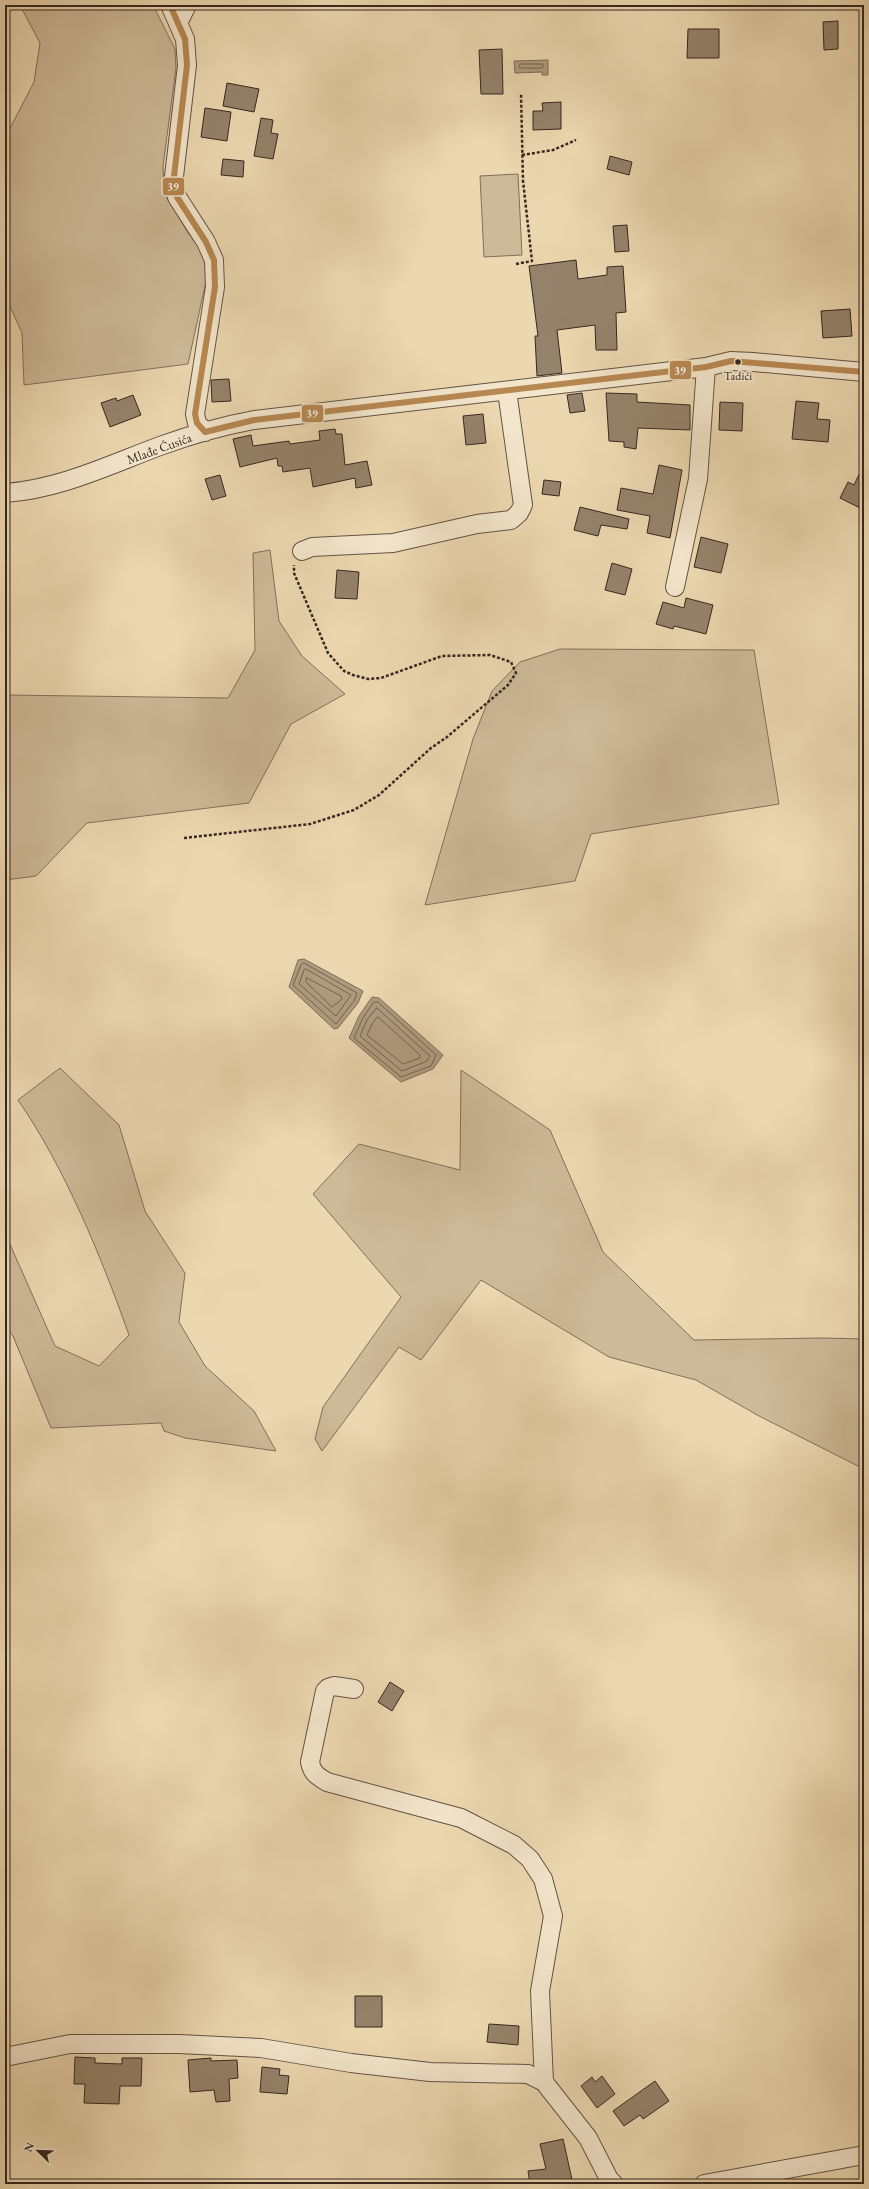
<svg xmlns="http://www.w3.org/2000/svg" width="869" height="2189" font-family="'EB Garamond',serif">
<rect width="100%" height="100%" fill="#ecd8b0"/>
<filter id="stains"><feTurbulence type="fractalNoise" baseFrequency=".005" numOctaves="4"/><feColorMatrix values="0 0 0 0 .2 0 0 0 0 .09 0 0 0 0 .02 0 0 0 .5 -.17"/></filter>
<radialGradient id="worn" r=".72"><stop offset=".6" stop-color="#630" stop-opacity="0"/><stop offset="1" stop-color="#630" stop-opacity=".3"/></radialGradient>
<path fill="#cdba98" stroke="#81705c" d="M 20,5 L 153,5 L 175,49 L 176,68 L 163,166 L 164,192 L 188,233 L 200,248 L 208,272 L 188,364 L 24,385 L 22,333 L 5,295 L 5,261 L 9,239 L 5,225 L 5,138 L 34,82 L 40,43 Z
M 518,174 L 522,255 L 484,257 L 480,176 Z
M 270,550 L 279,621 L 302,656 L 345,694 L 291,724 L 249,803 L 87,823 L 36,876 L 5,880 L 5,695 L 228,698 L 255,650 L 253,553 Z
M 560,649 L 754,650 L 779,804 L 591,834 L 575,881 L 425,905 L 473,739 L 492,691 L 520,662 Z
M 60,1068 L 119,1125 L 145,1211 L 185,1273 L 179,1322 L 205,1366 L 254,1411 L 276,1451 L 185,1438 L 164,1431 L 161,1423 L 51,1428 L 13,1336 L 5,1325 L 5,1233 L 55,1346 L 99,1366 L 129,1335 C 101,1256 65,1168 18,1100 Z
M 461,1070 L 550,1130 L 603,1252 L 694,1340 L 822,1338 L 864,1339 L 864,1469 L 759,1416 L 696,1380 L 609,1357 L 481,1280 L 421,1360 L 399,1347 L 322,1451 L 315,1439 L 323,1407 L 401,1297 L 313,1194 L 359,1144 L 460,1170 Z"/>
<path fill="#ae9c7f" stroke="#7e6d59" d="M 548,60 L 548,75 L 542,75 L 542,72 L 515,73 L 514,61 Z
M 304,959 L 363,991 L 358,1003 L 338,1028 L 334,1029 L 289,987 L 298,960 Z
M 372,997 L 379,998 L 443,1055 L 433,1069 L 401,1082 L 349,1038 L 359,1016 Z"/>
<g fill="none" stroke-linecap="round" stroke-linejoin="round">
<path stroke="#726250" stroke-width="1" d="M 521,64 L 542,64 L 544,66 L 542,68 L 520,68 L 519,66 Z
M 304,963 L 357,993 L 354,1001 L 336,1024 L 293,985 L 301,965 Z
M 306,969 L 351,995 L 336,1016 L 299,984 L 304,970 Z
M 307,978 L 341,996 L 342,999 L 332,1007 L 306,982 Z
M 374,1002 L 378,1002 L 436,1055 L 431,1066 L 401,1077 L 354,1038 L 363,1018 Z
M 377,1008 L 430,1056 L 427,1061 L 402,1071 L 360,1036 L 367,1020 Z
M 378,1017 L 420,1055 L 420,1058 L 403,1064 L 367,1035 L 372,1024 Z"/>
</g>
<path fill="#94836b" stroke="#352721" d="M 838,21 L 838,49 L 824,50 L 823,22 Z
M 688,29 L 719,29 L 719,58 L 687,58 Z
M 502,49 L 503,94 L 481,94 L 479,50 Z
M 227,83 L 259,89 L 254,112 L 223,106 Z
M 561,102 L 561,129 L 533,130 L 533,111 L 543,111 L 542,103 Z
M 205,108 L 231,112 L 227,141 L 201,137 Z
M 261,118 L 273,120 L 271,133 L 278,134 L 273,159 L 254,156 Z
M 610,156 L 632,162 L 629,175 L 607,169 Z
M 223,159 L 244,161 L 243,177 L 221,175 Z
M 627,225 L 629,251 L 615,252 L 613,226 Z
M 576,260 L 578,279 L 607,275 L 607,267 L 623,266 L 626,312 L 616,313 L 617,350 L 596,350 L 595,325 L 557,330 L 562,373 L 537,376 L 535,336 L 538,336 L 529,266 Z
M 850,309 L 852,336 L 823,338 L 821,311 Z
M 229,379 L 231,401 L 212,402 L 211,380 Z
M 582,393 L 585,411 L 570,413 L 567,395 Z
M 606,393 L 637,394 L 637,402 L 690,405 L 690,430 L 638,428 L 636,449 L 624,447 L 624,442 L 609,441 Z
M 133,395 L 141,415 L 110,427 L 101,403 L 116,398 L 117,401 Z
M 796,401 L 819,403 L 817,419 L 830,420 L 828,442 L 792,439 Z
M 720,402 L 743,403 L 742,431 L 719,430 Z
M 483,414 L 486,443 L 466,445 L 463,416 Z
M 335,429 L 336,434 L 342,434 L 345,465 L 367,461 L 372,485 L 356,488 L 355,478 L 313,487 L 310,468 L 283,472 L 282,466 L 278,466 L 277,458 L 240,467 L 233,439 L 251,435 L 253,446 L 289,441 L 290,444 L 320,440 L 319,431 Z
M 864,464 L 864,510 L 840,498 L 848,482 L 854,485 Z
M 659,465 L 682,470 L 670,538 L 647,533 L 650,516 L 617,510 L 621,488 L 653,494 Z
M 220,475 L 226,496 L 212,500 L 205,479 Z
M 544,480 L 561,482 L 559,496 L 542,494 Z
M 580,507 L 629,519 L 627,529 L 601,525 L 598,536 L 574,530 Z
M 701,537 L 728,544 L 721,573 L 694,567 Z
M 612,563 L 632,569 L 625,595 L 605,590 Z
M 337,570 L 359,572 L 357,599 L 335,598 Z
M 686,598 L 713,605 L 706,634 L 674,626 L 673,629 L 656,624 L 663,602 L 684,608 Z
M 390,1682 L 404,1691 L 392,1711 L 378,1702 Z
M 355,1996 L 382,1996 L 382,2027 L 355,2027 Z
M 489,2024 L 519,2026 L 518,2045 L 487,2042 Z
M 75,2057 L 95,2058 L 95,2063 L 122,2064 L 122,2058 L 142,2058 L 141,2086 L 120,2086 L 119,2104 L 84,2103 L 85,2084 L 74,2084 Z
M 211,2058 L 211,2061 L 237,2060 L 238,2078 L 229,2079 L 230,2101 L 216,2102 L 214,2090 L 190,2092 L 188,2060 Z
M 262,2067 L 280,2069 L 279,2075 L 289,2076 L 287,2094 L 260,2092 Z
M 602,2076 L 615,2094 L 597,2108 L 581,2086 L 592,2077 L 595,2082 Z
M 655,2081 L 669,2101 L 643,2119 L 640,2115 L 624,2126 L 613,2111 Z
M 563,2139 L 573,2184 L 530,2184 L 528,2171 L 546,2169 L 540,2144 Z"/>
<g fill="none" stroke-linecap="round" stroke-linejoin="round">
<g stroke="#635345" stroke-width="20">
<path id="minor" d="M 170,5 L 185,39 L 187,65 L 173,185 L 177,197 L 206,242 L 214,260 L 215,287 L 195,414 L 197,423 L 205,432
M 178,23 L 187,5
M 5,493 C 60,489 109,465 160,446 C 190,435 222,426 254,420 L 706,367 L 731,361 L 753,362 L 864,372
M 302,551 L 312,547 L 393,543 L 477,524 L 511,520 L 519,513 L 523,505 L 507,391
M 675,587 L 698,479 L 706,367
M 354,1689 L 334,1686 L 328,1688 L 325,1691 L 310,1762 C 312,1773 317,1776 327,1782 L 461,1818 L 514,1845 L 530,1859 L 543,1879 L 553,1916 L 540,1991 L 544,2082
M 5,2057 L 70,2044 L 179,2044 L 261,2048 L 351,2063 L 430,2072 L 528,2074 L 544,2082 L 588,2138 L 609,2179 L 614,2184
M 704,2184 L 864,2155"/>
</g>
<path stroke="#352721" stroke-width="2.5" stroke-dasharray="3 2" stroke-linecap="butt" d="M 522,155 L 553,150 L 576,140
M 516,264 L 532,261 L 523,181 L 521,93
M 184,838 L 310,824 L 354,810 L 379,795 L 431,748 L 447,737 L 508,685 L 516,673 L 511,662 L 490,655 L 442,656 L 381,678 L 368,679 L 353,675 L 344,671 L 328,653 L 294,573 L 294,565"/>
<use href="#minor" stroke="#f3e6cc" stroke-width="18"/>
<g stroke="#f3e6cc" stroke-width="9">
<path id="bus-1" d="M 170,5 L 185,39 L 187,65 L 173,185 L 177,197 L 206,242 L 214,260 L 215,287 L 195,414 L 197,423 L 205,432 L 254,420 L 706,367 L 731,361 L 864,372"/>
</g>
<use href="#bus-1" stroke="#b88852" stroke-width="6"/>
</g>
<circle fill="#352721" stroke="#f3e6cc" stroke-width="1.5" cx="738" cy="362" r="3.5"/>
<g text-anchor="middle" stroke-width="3.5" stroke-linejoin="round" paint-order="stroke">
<g font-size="12" fill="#352721" stroke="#f3e6cc">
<text x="738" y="380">Tadići</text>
</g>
<g font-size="13" fill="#352721" stroke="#f3e6cc">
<text transform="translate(159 448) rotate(-20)" y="5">Mlađe Ćusića</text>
</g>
</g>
<g stroke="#f3e6cc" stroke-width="1.5">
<rect x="162" y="177" width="23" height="19" rx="4" fill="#b88852"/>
<rect x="669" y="360" width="23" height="20" rx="4" fill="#b88852"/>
<rect x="301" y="404" width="23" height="19" rx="4" fill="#b88852"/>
</g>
<g font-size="11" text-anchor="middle" font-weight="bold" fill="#fff">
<text x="173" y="190">39</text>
<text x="680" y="374">39</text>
<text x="312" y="417">39</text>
</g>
<rect width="869" height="2189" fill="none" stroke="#ecd8b0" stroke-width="20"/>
<rect x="6" y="6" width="857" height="2177" fill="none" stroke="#352721" stroke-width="2"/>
<rect x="10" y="10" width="849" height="2169" fill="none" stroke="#352721"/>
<g transform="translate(38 2151) rotate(293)" stroke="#f3e6cc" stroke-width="3" paint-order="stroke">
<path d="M0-3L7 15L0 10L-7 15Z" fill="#352721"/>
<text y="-6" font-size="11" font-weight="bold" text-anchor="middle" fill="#352721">N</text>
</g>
<rect width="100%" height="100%" filter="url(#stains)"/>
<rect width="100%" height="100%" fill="url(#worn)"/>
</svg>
